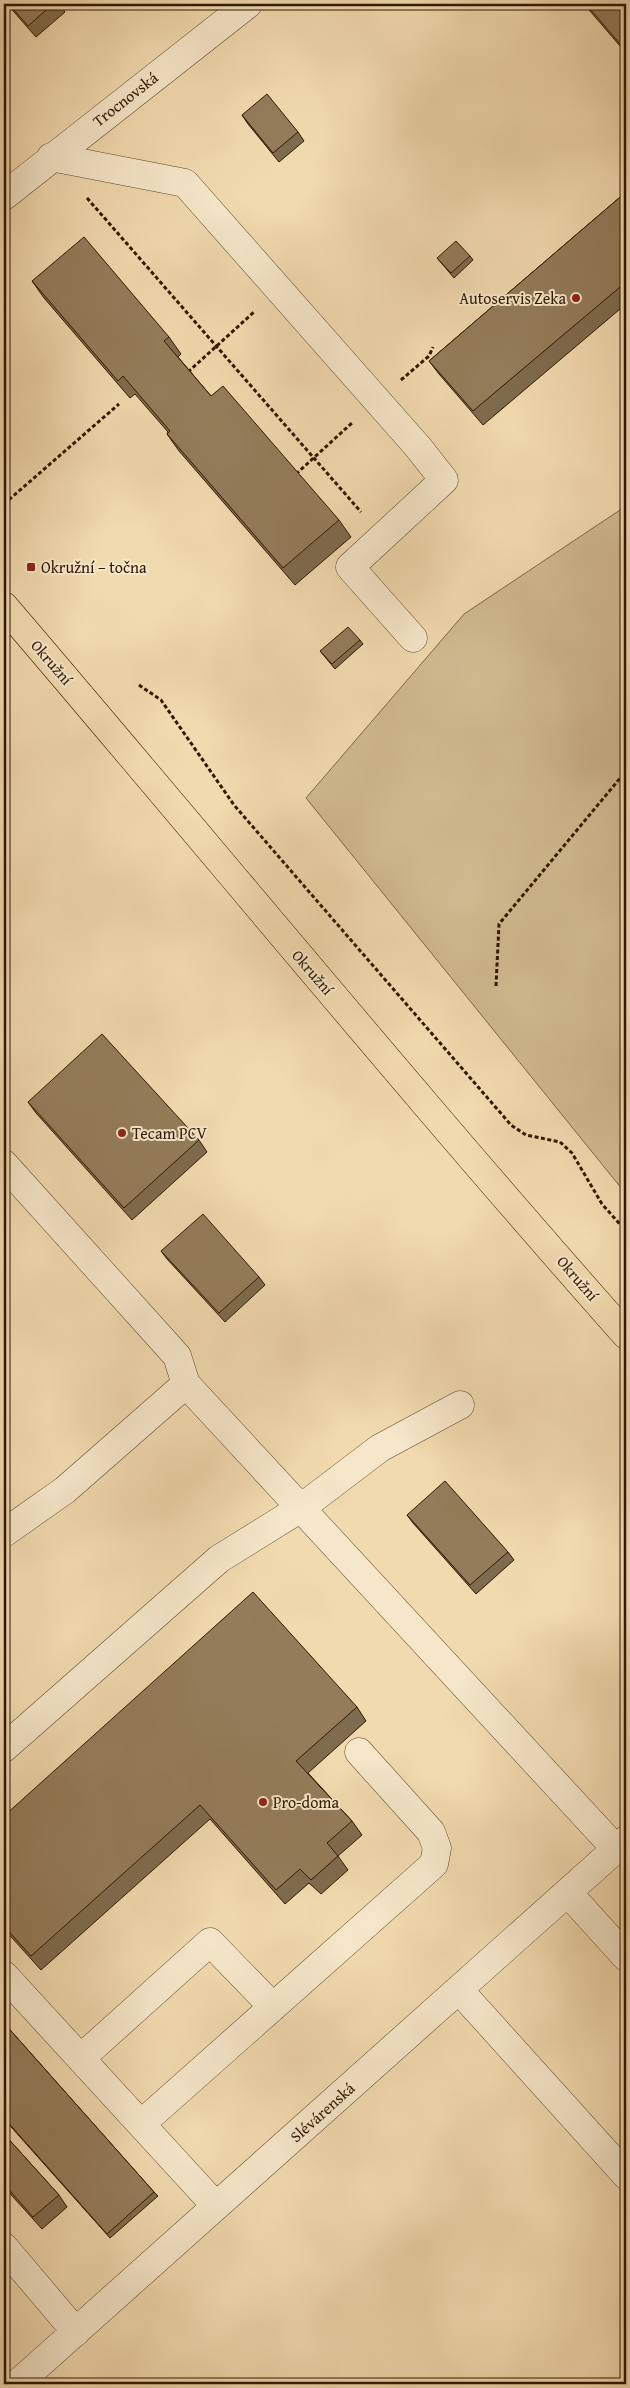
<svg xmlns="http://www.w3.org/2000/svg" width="630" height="2388" font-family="'Gentium Book Plus',serif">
<rect width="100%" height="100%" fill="#f1daae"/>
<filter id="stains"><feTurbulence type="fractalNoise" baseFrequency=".004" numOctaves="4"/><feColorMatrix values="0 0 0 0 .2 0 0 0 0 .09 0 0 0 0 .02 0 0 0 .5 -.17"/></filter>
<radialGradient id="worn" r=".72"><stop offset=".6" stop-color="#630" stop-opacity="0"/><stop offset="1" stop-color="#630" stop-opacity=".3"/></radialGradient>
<path fill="#d0b990" stroke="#806848" d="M 626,506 L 626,1194 L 306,798 L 464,614 Z"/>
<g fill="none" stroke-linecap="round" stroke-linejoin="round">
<g stroke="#60482c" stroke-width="29">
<path id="minor" d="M 51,157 L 185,183 L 418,447 L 444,480 L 350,567 L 413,638
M 4,196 L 248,4
M 4,1164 L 177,1356 L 186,1384
M 4,1533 L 65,1490 L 186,1384 L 616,1849
M 4,1748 L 219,1559 L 301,1508 L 380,1448 L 460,1405
M 568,1893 L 626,1957
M 4,1975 L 216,2206
M 459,1990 L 626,2175
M 81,2058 L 210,1942 L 273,2007
M 141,2124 L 434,1864 L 437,1848 L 431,1832 L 359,1752
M 4,2247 L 76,2332
M 17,2384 L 626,1840"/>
</g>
<g stroke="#301700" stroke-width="29">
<path id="major" d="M 4,606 C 211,848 414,1096 626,1335"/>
</g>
<path stroke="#301700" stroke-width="3" stroke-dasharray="4 2.5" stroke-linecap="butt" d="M 87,198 L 361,512
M 188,372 L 254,312
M 401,380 L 429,356 L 433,347
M 296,474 L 353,422
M 4,504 L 119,404
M 139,685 L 161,700 L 234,805 L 511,1125 L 526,1135 L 560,1142 L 572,1153 L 602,1204 L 626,1231
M 496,986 L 499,924 L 626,771"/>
<use href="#minor" stroke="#f6e7ca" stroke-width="28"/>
<use href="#major" stroke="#f1daae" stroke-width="28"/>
</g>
<path fill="#7f6b4d" stroke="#301700" d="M 7,4 L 59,4 L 65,12 L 36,37 Z
M 584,4 L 626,4 L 626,53 Z
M 242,115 L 298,132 L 304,141 L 279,162 L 248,124 Z
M 626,192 L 626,304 L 483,425 L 439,374 L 429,361 Z
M 470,256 L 473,260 L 454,278 L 437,258 Z
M 32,281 L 169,337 L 181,354 L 178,357 L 211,396 L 339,520 L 351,537 L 295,585 L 179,451 L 167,434 L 168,432 L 135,394 L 130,398 L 44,298 Z
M 360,640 L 363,644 L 335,669 L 320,651 Z
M 28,1102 L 199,1140 L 207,1152 L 132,1220 L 36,1113 Z
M 161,1251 L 259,1277 L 265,1285 L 225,1322 L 167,1259 Z
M 407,1515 L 508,1552 L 514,1560 L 476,1594 L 413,1523 Z
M 357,1707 L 366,1721 L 308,1773 L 352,1821 L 362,1835 L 338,1856 L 348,1870 L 321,1894 L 309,1883 L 285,1904 L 210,1819 L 41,1970 L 4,1929 L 4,1816 Z
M 4,2023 L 154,2192 L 158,2196 L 110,2238 L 4,2119 Z
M 4,2134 L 59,2195 L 67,2207 L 42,2229 L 4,2187 Z"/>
<path fill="#947c5a" stroke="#301700" d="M 9,4 L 53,4 L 28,26 Z
M 586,4 L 626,4 L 626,51 Z
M 267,94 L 298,132 L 273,153 L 242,115 Z
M 626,192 L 626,282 L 473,411 L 429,361 Z
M 84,237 L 169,337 L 164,341 L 211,396 L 223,386 L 339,520 L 283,568 L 167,434 L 170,431 L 123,376 L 118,381 L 32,281 Z
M 456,241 L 470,256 L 451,273 L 437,258 Z
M 348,627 L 360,640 L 332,664 L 320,651 Z
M 102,1034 L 199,1140 L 124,1208 L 28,1102 Z
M 203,1214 L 259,1277 L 219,1313 L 161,1251 Z
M 445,1481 L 508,1552 L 470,1585 L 407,1515 Z
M 253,1592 L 357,1707 L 296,1761 L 352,1821 L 327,1843 L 338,1856 L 311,1880 L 300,1869 L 276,1890 L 200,1805 L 31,1956 L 4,1926 L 4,1816 Z
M 4,2023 L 154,2192 L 107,2234 L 4,2118 Z
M 4,2134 L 59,2195 L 33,2217 L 4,2184 Z"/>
<g fill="#8f2418" stroke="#f6e7ca" stroke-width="2">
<circle cx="576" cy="298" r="5"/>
<rect x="26" y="562" width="10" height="10" rx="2.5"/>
<circle cx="122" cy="1133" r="5"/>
<circle cx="263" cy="1802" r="5"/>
</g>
<g text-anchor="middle" stroke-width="4" stroke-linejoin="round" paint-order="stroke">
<g font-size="16" fill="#301700" stroke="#f6e7ca">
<text transform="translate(125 99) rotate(-38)" y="6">Trocnovská</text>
<text transform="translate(52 662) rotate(49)" y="6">Okružní</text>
<text transform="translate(313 972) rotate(49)" y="6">Okružní</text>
<text transform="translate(578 1278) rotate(49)" y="6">Okružní</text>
<text transform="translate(322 2112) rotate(-42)" y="6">Slévárenská</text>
</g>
<g font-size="16" fill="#301700" stroke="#f6e7ca" text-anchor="start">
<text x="566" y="304" text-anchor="end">Autoservis Zeka</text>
<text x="41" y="573">Okružní – točna</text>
<text x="132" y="1139">Tecam PCV</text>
<text x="273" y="1808">Pro-doma</text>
</g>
</g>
<rect width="630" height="2388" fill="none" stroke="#f1daae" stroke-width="20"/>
<rect x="5" y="5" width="620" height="2378" fill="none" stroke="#301700" stroke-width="2.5"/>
<rect x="10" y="10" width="610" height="2368" fill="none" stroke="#301700"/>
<rect width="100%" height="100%" filter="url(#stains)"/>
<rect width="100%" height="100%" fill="url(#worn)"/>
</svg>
